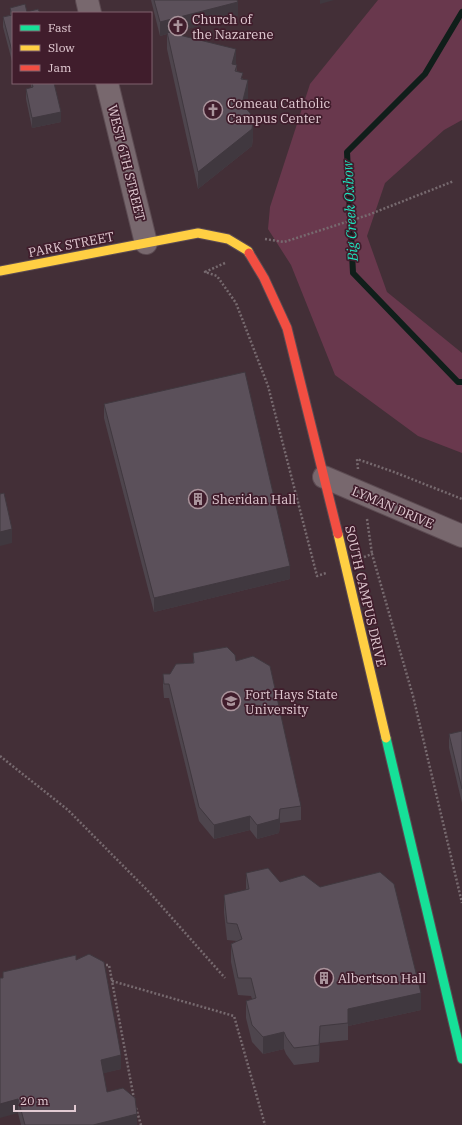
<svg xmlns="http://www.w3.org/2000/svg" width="462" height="1125" font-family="'IBM Plex Serif',serif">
<rect width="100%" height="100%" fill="#432f37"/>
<path fill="#69384d" d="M 378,0 L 462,0 L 462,120 L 444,130 L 385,183 L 367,236 L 387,292 L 462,353 L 462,453 L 418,436 L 335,375 L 291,265 L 268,229 L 270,207 L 310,84 Z"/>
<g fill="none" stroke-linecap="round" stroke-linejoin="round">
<path stroke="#101e1a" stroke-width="6" d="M 462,12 L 425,74 L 347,152 L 353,273 L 458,382 L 462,382"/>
<g stroke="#5c4b52" stroke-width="24">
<path id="street" d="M 87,0 L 90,13
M 107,83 L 146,243
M 324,477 L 462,536"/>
</g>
<g stroke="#5c4b52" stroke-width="11">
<path id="fast" d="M 386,738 L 462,1059"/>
</g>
<g stroke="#5c4b52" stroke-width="11">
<path id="slow" d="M 0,271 L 198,233 L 228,239 L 248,251 L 249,253
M 338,534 L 386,738"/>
</g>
<g stroke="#5c4b52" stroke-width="11">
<path id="jam" d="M 249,253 L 264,278 L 287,328 L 338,534"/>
</g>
<path stroke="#776a6f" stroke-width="2.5" stroke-dasharray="2 2" stroke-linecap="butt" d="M 265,239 L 284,242 L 368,215 L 454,181
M 225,263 L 205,272 L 217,276 L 236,303 L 268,386 L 317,576 L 326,573
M 358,469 L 357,459 L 394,472 L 462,499
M 367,519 L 372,554
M 364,557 L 372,554 L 413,696 L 462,903
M 0,756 L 68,810 L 150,893 L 225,978
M 102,965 L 109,965 L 112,981
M 134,1099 L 112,981 L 234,1016 L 265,1125
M 136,1108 L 141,1125"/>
<use href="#street" stroke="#78686e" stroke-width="22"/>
<use href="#fast" stroke="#16e098" stroke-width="9"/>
<use href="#slow" stroke="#ffcf43" stroke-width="9"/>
<use href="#jam" stroke="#f24e42" stroke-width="9"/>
</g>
<path fill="#4e454d" d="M 151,0 L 237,0 L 238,16 L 171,33 L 236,64 L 237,72 L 243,79 L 248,98 L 245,108 L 253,137 L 252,146 L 198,189 L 167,49 L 167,34 L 160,36 Z
M 10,8 L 27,12 L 13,13 L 13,65 L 3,27 L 3,17 L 10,15 Z
M 31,83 L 54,83 L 61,122 L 32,128 L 26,99 L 26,89 L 31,88 Z
M 104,404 L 290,579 L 154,612 L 104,418 Z
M 193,653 L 236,661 L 301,806 L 301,820 L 280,823 L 279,833 L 257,839 L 250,830 L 214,839 L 199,821 L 169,698 L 164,698 L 163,687 L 163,674 L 170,674 L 193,663 Z
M 462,731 L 462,803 L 449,748 L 449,734 Z
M 246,873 L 280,882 L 421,1010 L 348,1026 L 348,1040 L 320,1043 L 319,1062 L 294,1065 L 286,1054 L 284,1049 L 263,1054 L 252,1042 L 246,1018 L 246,1001 L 252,999 L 251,996 L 238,995 L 231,962 L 231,944 L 237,941 L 227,940 L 224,913 L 224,895 L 246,890 Z
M 76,960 L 121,1069 L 103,1073 L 107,1092 L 137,1125 L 21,1125 L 18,1113 L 3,978 L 3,972 Z"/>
<path fill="#40383f" d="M 320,0 L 334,0 L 320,4 Z
M 238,2 L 238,16 L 168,34 L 167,32 L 167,34 L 160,36 L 160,22 Z
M 236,49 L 236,66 L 232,64 Z
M 248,80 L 248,98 L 242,121 L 242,104 Z
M 61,112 L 61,122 L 32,128 L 32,118 Z
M 253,120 L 253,137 L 252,146 L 198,189 L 198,172 Z
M 12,529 L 12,543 L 0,546 L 0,532 Z
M 290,566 L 290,579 L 154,612 L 154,598 Z
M 280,809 L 280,823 L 279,833 L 257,839 L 257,825 Z
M 250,816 L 250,830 L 214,839 L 214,825 Z
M 421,993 L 421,1010 L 348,1026 L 348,1040 L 348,1009 Z
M 320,1026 L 320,1043 L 319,1062 L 319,1045 Z
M 284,1032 L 284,1049 L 263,1054 L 263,1037 Z
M 121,1055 L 121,1069 L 101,1074 L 101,1060 Z
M 18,1099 L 18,1113 L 0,1118 L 0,1104 Z
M 137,1114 L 137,1125 L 93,1125 Z"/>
<path fill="#5b505a" stroke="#40383f" d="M 154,0 L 237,0 L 238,2 L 160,22 Z
M 25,4 L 27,12 L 38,9 L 40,13 L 13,13 L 13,55 L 3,17 L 12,15 L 10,8 Z
M 167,32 L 236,49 L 232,64 L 237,65 L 235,71 L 243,73 L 241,79 L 248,80 L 242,104 L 250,113 L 253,120 L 252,129 L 198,172 Z
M 32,83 L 54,83 L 61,112 L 32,118 L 26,89 L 33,87 Z
M 245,372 L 290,566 L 154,598 L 104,404 Z
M 4,493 L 12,529 L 0,532 L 0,494 Z
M 227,647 L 235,655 L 236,661 L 253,656 L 270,666 L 301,806 L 280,809 L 279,819 L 257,825 L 250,816 L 214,825 L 199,807 L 169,684 L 164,684 L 163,674 L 170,674 L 176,664 L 194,663 L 193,653 Z
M 462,731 L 462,789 L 449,734 Z
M 268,868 L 280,882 L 304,875 L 320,887 L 380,872 L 394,884 L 421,993 L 348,1009 L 348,1023 L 320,1026 L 319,1045 L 294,1048 L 286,1037 L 284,1032 L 263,1037 L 252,1025 L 246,1001 L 256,998 L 251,978 L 238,978 L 231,944 L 242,939 L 237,924 L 227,923 L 224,895 L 249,889 L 246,873 Z
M 89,954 L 104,962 L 121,1055 L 101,1060 L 107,1092 L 123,1088 L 135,1098 L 137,1114 L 93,1125 L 25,1125 L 18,1099 L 0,1104 L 0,978 L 3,978 L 3,972 L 76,955 L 76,960 Z"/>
<defs>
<g id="church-ring" transform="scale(1)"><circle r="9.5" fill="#401d2c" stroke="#aa949c" stroke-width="1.5"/><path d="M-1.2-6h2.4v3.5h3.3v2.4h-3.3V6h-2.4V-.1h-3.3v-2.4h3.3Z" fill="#aa949c"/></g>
<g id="building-ring" transform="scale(1)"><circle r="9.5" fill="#401d2c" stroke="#aa949c" stroke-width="1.5"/><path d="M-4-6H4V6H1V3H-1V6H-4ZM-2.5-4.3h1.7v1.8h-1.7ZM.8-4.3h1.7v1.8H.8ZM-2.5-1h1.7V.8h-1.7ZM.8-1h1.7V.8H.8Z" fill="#aa949c"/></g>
<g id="university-ring" transform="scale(1)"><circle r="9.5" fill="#401d2c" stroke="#aa949c" stroke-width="1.5"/><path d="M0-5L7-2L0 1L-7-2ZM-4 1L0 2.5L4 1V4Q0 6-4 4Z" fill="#aa949c"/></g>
</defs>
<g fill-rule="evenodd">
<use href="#church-ring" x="178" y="26"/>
<use href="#church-ring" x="213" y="110"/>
<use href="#building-ring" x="198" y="499"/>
<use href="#university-ring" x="231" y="701"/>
<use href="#building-ring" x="324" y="978"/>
</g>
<g text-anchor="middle" stroke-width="3.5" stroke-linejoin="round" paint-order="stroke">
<g font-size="13" fill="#e1cad2" stroke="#401d2c" text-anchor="start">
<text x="192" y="24">Church of<tspan x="192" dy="15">the Nazarene</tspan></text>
<text x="227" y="108">Comeau Catholic<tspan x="227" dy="15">Campus Center</tspan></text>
<text x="212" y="504">Sheridan Hall</text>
<text x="245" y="699">Fort Hays State<tspan x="245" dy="15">University</tspan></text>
<text x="338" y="983">Albertson Hall</text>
</g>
<g font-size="13" fill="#e1cad2" stroke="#401d2c">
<text transform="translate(127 163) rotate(76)" y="5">WEST 6TH STREET</text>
<text transform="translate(71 244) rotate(-11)" y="5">PARK STREET</text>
<text transform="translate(393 507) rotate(23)" y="5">LYMAN DRIVE</text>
<text transform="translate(366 596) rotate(77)" y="5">SOUTH CAMPUS DRIVE</text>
</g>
<g font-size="14" font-style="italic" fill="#1de7c0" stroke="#401d2c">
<text transform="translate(350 211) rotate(-93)" y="5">Big Creek Oxbow</text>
</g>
</g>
<rect x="12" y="12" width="140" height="72" fill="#401d2c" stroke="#80626e"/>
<rect x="20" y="25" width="20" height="6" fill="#16e098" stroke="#80626e"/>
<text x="48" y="32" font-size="12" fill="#e1cad2">Fast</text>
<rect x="20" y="45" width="20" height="6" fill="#ffcf43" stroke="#80626e"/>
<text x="48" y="52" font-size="12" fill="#e1cad2">Slow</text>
<rect x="20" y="65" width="20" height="6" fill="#f24e42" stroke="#80626e"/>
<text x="48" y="72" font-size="12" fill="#e1cad2">Jam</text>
<path d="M14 1105v6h61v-6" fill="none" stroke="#e1cad2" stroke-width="2"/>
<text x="20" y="1105" font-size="12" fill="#e1cad2" stroke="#401d2c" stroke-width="3" paint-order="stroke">20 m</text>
</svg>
